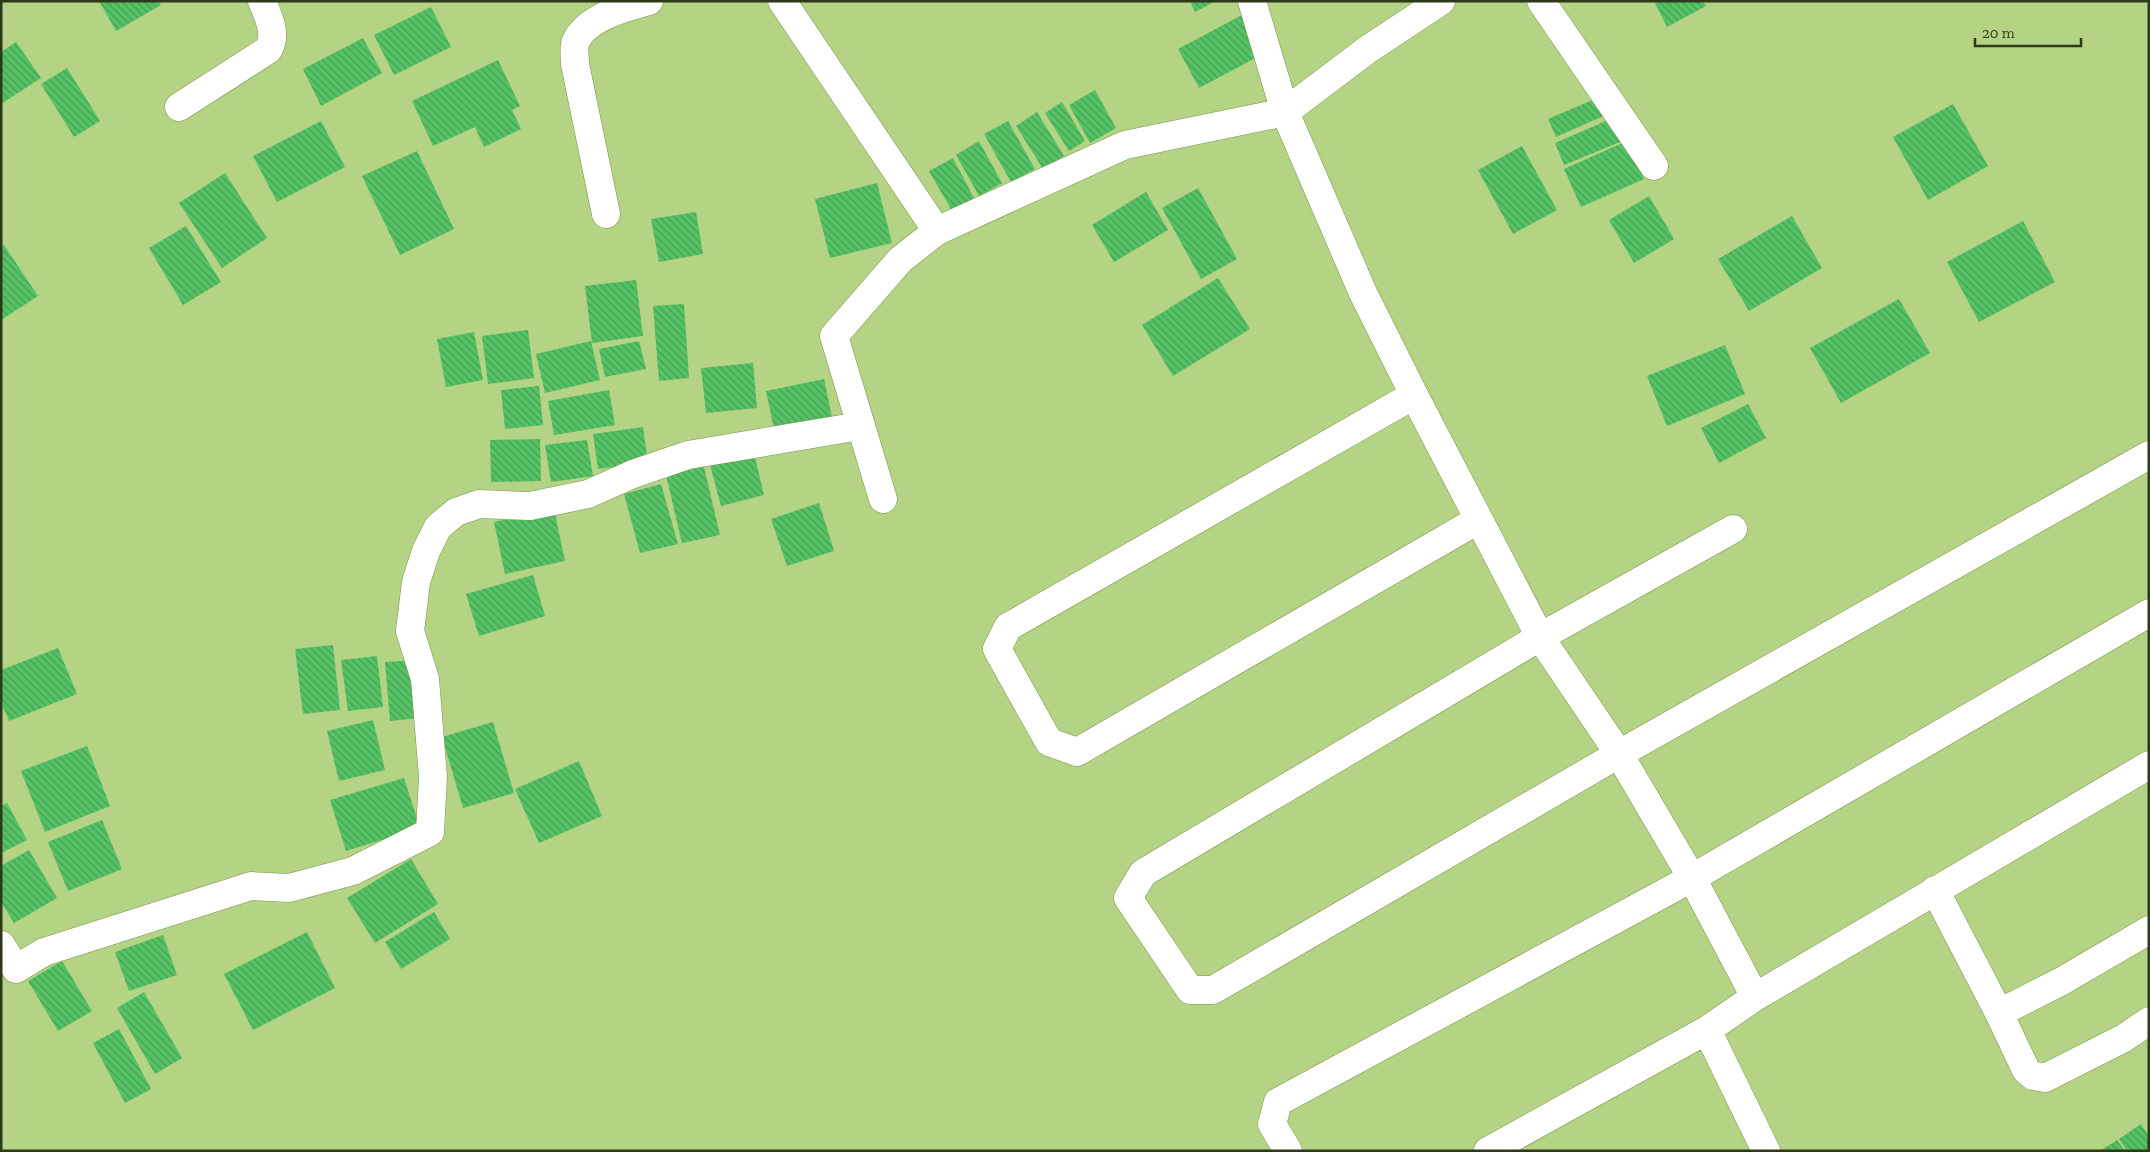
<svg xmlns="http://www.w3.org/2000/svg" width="2150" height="1152" font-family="'Zilla Slab',serif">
<defs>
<pattern id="building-back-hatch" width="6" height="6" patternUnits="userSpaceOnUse" patternTransform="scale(1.25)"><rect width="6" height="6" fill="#55c265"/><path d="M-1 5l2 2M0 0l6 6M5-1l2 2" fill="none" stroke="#479f52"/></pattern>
</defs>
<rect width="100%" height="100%" fill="#b4d384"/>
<path fill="url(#building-back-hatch)" d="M 99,1 L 158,1 L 161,5 L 116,31 Z
M 1190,1 L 1216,1 L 1195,12 Z
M 1654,1 L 1703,1 L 1706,6 L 1667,27 Z
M 431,7 L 451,47 L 394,75 L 374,35 Z
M 1242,15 L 1263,54 L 1199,88 L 1178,49 Z
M 363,38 L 382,73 L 321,106 L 303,69 Z
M 16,42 L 41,78 L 1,104 L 1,52 Z
M 498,60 L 520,106 L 512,110 L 521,129 L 484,147 L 475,127 L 433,146 L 412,101 Z
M 67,68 L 100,121 L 74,137 L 41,84 Z
M 1095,90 L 1116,128 L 1090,143 L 1069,105 Z
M 1602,96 L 1610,113 L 1556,137 L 1548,119 Z
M 1062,102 L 1085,141 L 1069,151 L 1045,113 Z
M 1953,104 L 1988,166 L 1928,200 L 1893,137 Z
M 1037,112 L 1064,156 L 1043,169 L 1016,126 Z
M 1615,117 L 1625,140 L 1564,165 L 1555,143 Z
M 321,121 L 345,167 L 277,202 L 253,156 Z
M 1008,121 L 1035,169 L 1011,182 L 984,134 Z
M 979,141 L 1002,183 L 979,196 L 956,155 Z
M 1627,141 L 1644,179 L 1581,207 L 1564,169 Z
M 1522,146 L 1557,210 L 1513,234 L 1478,170 Z
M 417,151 L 454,229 L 400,255 L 362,176 Z
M 953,158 L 974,198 L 952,211 L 929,171 Z
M 225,173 L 267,238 L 222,268 L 179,203 Z
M 877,183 L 892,243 L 830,258 L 815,199 Z
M 1198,188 L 1237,259 L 1201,279 L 1162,208 Z
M 1146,192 L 1168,230 L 1114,262 L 1092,225 Z
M 1649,196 L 1674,239 L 1634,263 L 1609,220 Z
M 696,212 L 703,254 L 659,262 L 651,219 Z
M 1792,216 L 1822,268 L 1749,311 L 1718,259 Z
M 2023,221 L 2055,282 L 1979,322 L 1947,262 Z
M 186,226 L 221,282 L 183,305 L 149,248 Z
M 4,245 L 38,296 L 1,320 L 1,247 Z
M 1218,278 L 1250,329 L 1173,376 L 1142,325 Z
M 636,280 L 643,336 L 592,343 L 585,286 Z
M 1899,299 L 1930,353 L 1841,403 L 1810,348 Z
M 684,304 L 689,378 L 659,381 L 653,306 Z
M 528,330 L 534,378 L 488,384 L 482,336 Z
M 474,332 L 483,380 L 446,387 L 437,339 Z
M 591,341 L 600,380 L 545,393 L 536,354 Z
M 639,341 L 646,369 L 605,377 L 599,349 Z
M 1725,345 L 1745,394 L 1667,426 L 1647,376 Z
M 753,363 L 757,408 L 706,413 L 701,368 Z
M 824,379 L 833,422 L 775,434 L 766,391 Z
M 539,386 L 543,425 L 505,429 L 501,390 Z
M 609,390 L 615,425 L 554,435 L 548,401 Z
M 1748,404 L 1766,438 L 1719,463 L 1701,428 Z
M 643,427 L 648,462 L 598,469 L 593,434 Z
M 540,439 L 541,481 L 491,482 L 490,440 Z
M 587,440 L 593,476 L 551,482 L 545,445 Z
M 754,453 L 764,495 L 721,506 L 710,465 Z
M 704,467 L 720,535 L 682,543 L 666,475 Z
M 661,484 L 678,544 L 640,553 L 624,494 Z
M 819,503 L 834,551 L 787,566 L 771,519 Z
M 554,509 L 565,561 L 505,574 L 494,522 Z
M 533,575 L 545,616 L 479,636 L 466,594 Z
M 333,645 L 340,710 L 303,714 L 295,649 Z
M 58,648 L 77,694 L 9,721 L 1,702 L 1,670 Z
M 377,656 L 383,707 L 348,711 L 341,660 Z
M 415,660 L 419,718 L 390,721 L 385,662 Z
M 373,720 L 385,770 L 339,781 L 327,731 Z
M 493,722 L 514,793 L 463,808 L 442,737 Z
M 87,746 L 110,806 L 45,832 L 21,771 Z
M 579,761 L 602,816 L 539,843 L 515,789 Z
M 404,778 L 420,828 L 346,851 L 330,800 Z
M 7,803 L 27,840 L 1,853 L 1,806 Z
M 102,820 L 122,869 L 68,891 L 48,842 Z
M 29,850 L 57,898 L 14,923 L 1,902 L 1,866 Z
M 411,859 L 438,904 L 375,943 L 347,898 Z
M 434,912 L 450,939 L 401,969 L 385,942 Z
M 307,932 L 335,988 L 253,1030 L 224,974 Z
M 163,935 L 177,975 L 129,991 L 115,952 Z
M 62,961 L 92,1011 L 58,1031 L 28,981 Z
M 144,992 L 182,1058 L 155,1074 L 117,1008 Z
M 119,1029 L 151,1089 L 125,1103 L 93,1043 Z
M 2141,1124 L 2149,1136 L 2149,1151 L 2127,1151 L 2119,1139 Z
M 2117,1140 L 2125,1151 L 2100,1151 Z"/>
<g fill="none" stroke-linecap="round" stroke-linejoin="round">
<g stroke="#789448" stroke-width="29">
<path id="minor" d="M 782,1 L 937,231 L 900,260 L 834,336 L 883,499
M 1252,1 L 1285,112 L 1363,293 L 1414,395 L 1540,637 L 1619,754 L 1692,878 L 1755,997
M 1541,1 L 1654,166
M 179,107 L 268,50 C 278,35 268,16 262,1
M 606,214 L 575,64 C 575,57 573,47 576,41 C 587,17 626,7 649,1
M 937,231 L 1125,145 L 1285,112 L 1367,50 L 1441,1
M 1414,395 L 1008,627 L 997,649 L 1049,742 L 1077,752 L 1478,520
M 1733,529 L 1540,637 L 1143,873 L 1128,898 L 1190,990 L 1213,990 L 1619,754 L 2149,455
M 1935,890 L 1999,1013 L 2062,981 L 2149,930
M 1,945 L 16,969 L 44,952 L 251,886 L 289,888 L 353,871 L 430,832 L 433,777 L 425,679 L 410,631 L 416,582 L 426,551 L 438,527 L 456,512 L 479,504 L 530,506 L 588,494 L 633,474 L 688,455 L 860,426
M 1999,1013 L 2026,1070 L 2033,1076 L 2045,1078 L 2124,1038 L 2149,1021
M 1707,1030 L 1766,1151
M 1288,1151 L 1272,1124 L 1278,1102 L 1692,878 L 2149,613
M 1488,1151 L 1707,1030 L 1755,997 L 2149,765"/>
</g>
<use href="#minor" stroke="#fff" stroke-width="28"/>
</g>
<rect width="2150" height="1152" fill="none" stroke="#2d3919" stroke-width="5"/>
<path d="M1975 38v8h106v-8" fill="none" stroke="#2d3919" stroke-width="2.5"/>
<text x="1982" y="38" font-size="15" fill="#2d3919" stroke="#b4d384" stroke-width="4" paint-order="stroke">20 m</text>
</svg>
